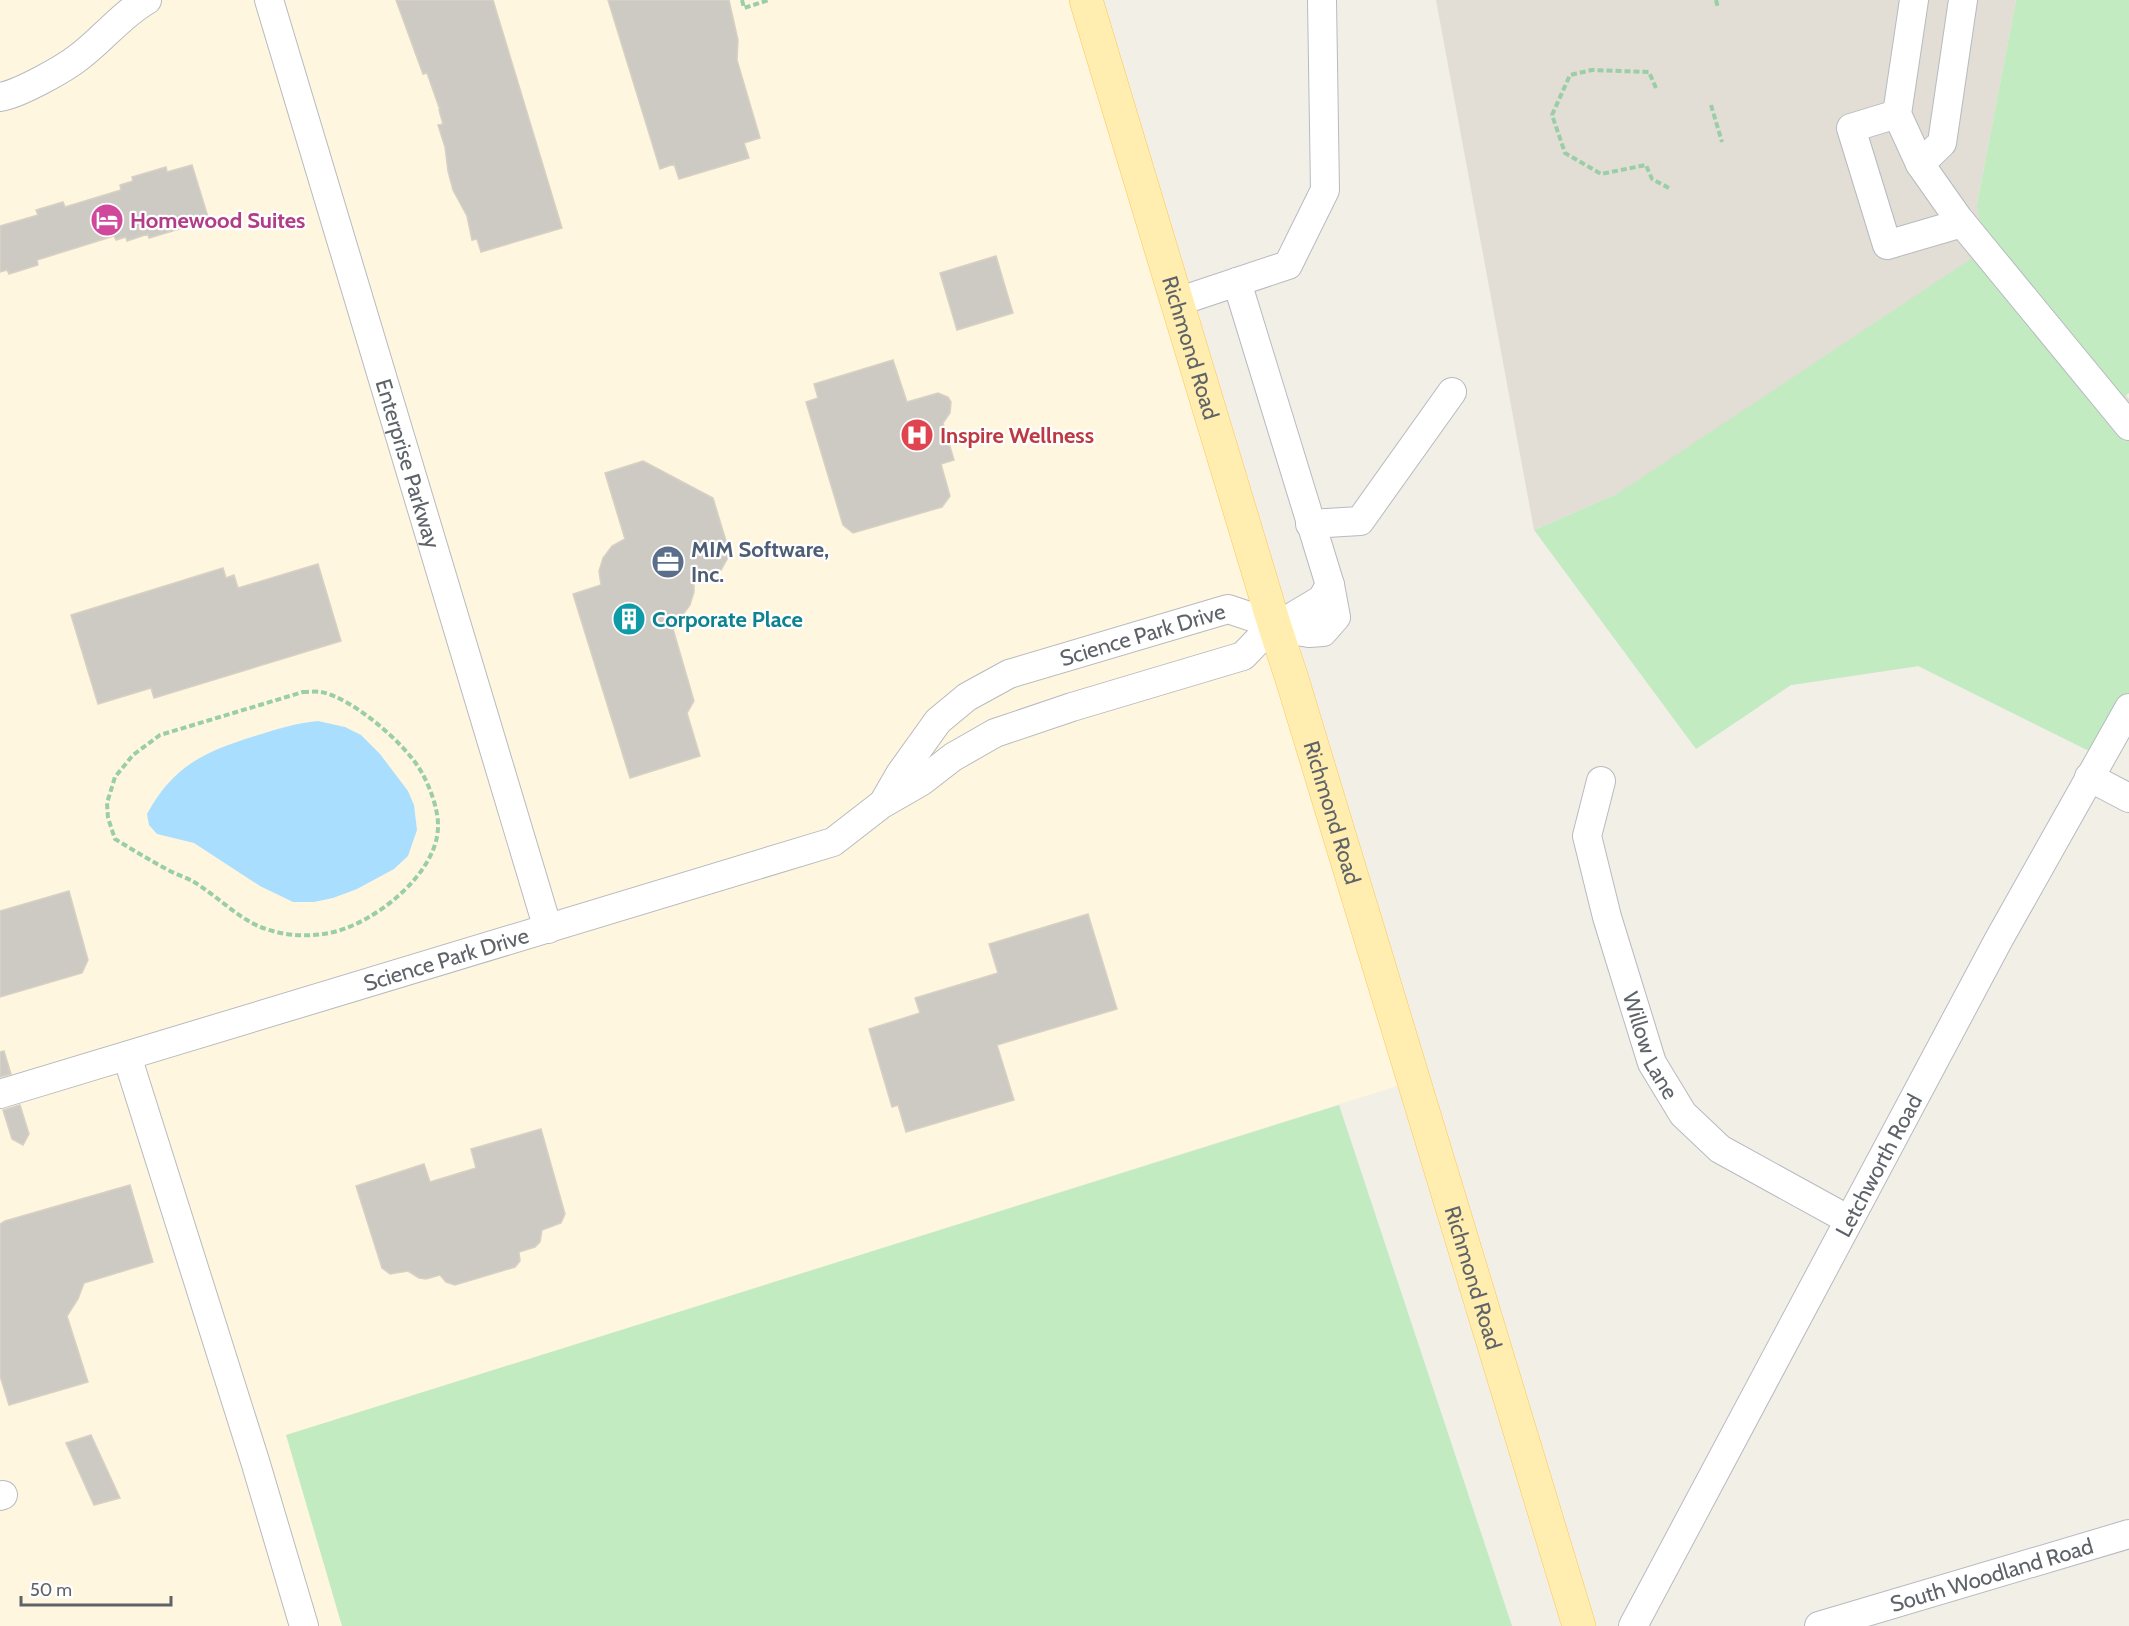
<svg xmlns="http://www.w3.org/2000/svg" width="2129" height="1626" font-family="Cabin,sans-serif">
<rect width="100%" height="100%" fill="#f2efe7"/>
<path fill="#fff6df" d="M 0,0 L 1086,0 L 1413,1081 L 287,1435 L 342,1626 L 0,1626 Z"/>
<path fill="#e2ded6" d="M 1436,0 L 2016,0 L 1977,204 L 2129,399 L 2129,626 L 2042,716 L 1919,666 L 1791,685 L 1617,494 L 1534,530 Z"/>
<path fill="#c3ebc1" d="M 2016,0 L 2129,0 L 2129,393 L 2113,406 L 2129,426 L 2129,708 L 2101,757 L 1918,666 L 1791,685 L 1696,749 L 1534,530 L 1617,494 L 1984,250 L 1977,204 Z
M 1339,1105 L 1512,1626 L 342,1626 L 286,1435 Z"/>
<path fill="#aadeff" d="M 318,721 L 345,727 L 361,735 L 380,754 L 408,791 L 414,805 L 417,830 L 408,856 L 394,869 L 357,889 L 333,898 L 314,902 L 293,902 L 260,886 L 194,843 L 157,834 L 149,825 L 147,814 C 174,765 204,752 255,736 C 277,729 296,723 318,721 Z"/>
<path fill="#cdcac4" stroke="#d7d1c4" stroke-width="1.5" d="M 396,0 L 493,0 L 562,228 L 481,252 L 477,239 L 472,240 L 467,216 L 453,190 L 448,171 L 445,147 L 438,125 L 443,124 L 439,110 L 440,110 L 427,73 L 423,74 Z
M 608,0 L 729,0 L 738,40 L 737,60 L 760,138 L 744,143 L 749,158 L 679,179 L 674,164 L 660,169 Z
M 192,165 L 208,217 L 185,224 L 186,227 L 149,238 L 148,234 L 127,241 L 126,237 L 116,240 L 114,236 L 37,260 L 38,265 L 9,274 L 7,270 L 0,272 L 0,226 L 38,215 L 36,210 L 63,202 L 65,207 L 121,190 L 120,185 L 133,181 L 132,177 L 166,167 L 167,172 Z
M 996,256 L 1013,313 L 957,330 L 940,273 Z
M 893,360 L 907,402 L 938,393 L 948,397 L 951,402 L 950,413 L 943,423 L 954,460 L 941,464 L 950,496 L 942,507 L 853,533 L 843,525 L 806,402 L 818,398 L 814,384 Z
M 643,461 L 713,498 L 730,554 L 721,570 L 694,578 L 694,592 L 690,605 L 682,616 L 671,622 L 694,701 L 687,713 L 700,756 L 630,778 L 573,594 L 601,585 L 599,571 L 603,558 L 612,546 L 625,539 L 605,473 Z
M 318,564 L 341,641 L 154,698 L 151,688 L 98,704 L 71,615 L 223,568 L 226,578 L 234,575 L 238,588 Z
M 69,891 L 88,960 L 82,973 L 0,997 L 0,911 Z
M 1088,914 L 1117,1009 L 997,1045 L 1014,1100 L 906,1132 L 898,1105 L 892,1107 L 869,1029 L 920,1013 L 915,998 L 998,973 L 989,944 Z
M 4,1051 L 11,1074 L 0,1077 L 0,1052 Z
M 20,1105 L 29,1134 L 23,1145 L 12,1139 L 3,1110 Z
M 541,1129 L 565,1214 L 561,1223 L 542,1230 L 540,1242 L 535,1247 L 519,1252 L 520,1261 L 515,1267 L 455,1285 L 446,1282 L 440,1275 L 426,1279 L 419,1278 L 408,1271 L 390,1274 L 382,1268 L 356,1186 L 424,1164 L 430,1182 L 476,1168 L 471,1149 Z
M 130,1185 L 153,1262 L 84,1283 L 78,1299 L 67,1316 L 88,1382 L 9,1405 L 0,1376 L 0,1224 L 5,1221 Z
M 91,1435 L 120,1498 L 94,1505 L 66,1443 Z"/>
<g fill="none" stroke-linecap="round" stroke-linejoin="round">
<g stroke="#b7babf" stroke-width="30">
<g id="minor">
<path id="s1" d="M 269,0 L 548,929"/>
<path d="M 1914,0 L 1897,114 L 1920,164 L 1958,218 L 2129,426"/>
<path d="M 0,97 C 19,94 64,69 79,57 C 103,39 121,15 147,0"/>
<path d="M 1897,114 L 1851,128 L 1887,245 L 1962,223"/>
<path d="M 1920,164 L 1942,143 L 1963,0"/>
<path d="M 1177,302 L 1288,265 L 1325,190 L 1322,0"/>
<path d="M 1310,524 L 1360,521 L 1452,392"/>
<path d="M 2089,777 L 2129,798"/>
<path id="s2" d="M 1601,781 L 1587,836 L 1607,917 L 1652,1063 L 1683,1114 L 1720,1149 L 1849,1220"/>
<path id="s3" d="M 885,800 L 900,774 L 938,721 L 967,697 L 1009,674 L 1228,609 L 1291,630 L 1309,633 L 1323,632 L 1336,617 L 1330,585 L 1237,282"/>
<path d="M 127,1056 L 255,1461 L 304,1626"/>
<path id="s4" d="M 0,1094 L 833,842 L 882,804 L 922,781 L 953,757 L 995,733 L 1072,707 L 1243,656 L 1274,624 L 1292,617 L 1322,599 L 1330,585"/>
<path d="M 0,1496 L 3,1495"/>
<path id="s5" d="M 1633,1626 L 1999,939 L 2129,708"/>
<path id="s6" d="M 1819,1626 L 2129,1534"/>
</g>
</g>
<g stroke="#ffc753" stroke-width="34">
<g id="major">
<path id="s7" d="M 1086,0 L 1274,624 L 1292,679 L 1579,1626"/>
</g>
</g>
<path stroke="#99cea6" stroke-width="4" stroke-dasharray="6 3" stroke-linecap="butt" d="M 742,0 L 744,8 L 769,0
M 1716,0 L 1718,8
M 1656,88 L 1649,72 L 1592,70 L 1570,75 L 1552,115 L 1565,153 L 1601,174 L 1646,165 L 1652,179 L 1669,188
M 1711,105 L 1722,142
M 303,692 C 309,692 316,691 321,692 C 353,698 407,745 422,773 C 430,787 438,809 438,825 C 439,873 373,925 329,933 C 308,937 287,936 266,929 C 239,920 219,897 194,882 C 187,878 178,875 170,871 C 151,861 133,850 115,839 L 108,818 L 107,803 L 115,777 L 133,755 L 160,735 Z"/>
<use href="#minor" stroke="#fff" stroke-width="28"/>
<use href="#major" stroke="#ffeeaf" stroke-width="33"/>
</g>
<defs>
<g id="hotel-disc" transform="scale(1.725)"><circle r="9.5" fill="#d1479c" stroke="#fff"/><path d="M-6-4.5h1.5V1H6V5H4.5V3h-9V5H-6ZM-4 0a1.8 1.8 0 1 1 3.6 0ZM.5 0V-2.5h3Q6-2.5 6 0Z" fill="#fff"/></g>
<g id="hospital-disc" transform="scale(1.725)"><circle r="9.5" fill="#e0444e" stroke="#fff"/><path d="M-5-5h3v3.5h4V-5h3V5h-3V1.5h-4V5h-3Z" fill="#fff"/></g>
<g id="office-disc" transform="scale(1.725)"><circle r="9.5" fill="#5c6f8a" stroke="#fff"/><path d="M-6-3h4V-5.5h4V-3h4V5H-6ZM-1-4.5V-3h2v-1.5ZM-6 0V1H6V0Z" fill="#fff"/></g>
<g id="building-disc" transform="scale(1.725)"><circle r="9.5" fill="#0f9aa8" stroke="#fff"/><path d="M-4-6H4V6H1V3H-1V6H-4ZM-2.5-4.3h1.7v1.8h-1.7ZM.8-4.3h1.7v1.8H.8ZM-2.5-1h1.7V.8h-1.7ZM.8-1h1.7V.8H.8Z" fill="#fff"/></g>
</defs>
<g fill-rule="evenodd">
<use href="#hotel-disc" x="107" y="220"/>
<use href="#hospital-disc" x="917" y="435"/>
<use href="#office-disc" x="668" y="562"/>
<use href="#building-disc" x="629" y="619"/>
</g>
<g text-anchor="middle" stroke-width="4.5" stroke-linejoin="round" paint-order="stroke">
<g font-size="22" font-weight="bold" fill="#b23c85" stroke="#fff" text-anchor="start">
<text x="130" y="228">Homewood Suites</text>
</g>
<g font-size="22" fill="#5e6369" stroke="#fff">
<text dy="8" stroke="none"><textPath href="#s7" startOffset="363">Richmond Road</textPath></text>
<text dy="8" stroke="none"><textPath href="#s1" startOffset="484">Enterprise Parkway</textPath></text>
<text dy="8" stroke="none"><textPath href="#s3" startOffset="320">Science Park Drive</textPath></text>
<text dy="8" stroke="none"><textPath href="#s7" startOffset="849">Richmond Road</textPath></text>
<text dy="8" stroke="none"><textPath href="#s4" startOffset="466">Science Park Drive</textPath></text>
<text dy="8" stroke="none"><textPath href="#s2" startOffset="276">Willow Lane</textPath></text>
<text dy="8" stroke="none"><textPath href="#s5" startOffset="522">Letchworth Road</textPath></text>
<text dy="8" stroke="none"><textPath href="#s7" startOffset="1335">Richmond Road</textPath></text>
<text dy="8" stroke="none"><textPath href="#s6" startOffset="180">South Woodland Road</textPath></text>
</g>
<g font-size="22" font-weight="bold" fill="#be3a42" stroke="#fff" text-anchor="start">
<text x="940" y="443">Inspire Wellness</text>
</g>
<g font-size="22" font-weight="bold" fill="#4e5e75" stroke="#fff" text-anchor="start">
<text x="691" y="557">MIM Software,<tspan x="691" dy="25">Inc.</tspan></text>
</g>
<g font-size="22" font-weight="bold" fill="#0d838f" stroke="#fff" text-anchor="start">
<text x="652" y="627">Corporate Place</text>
</g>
</g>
<path d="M21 1596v9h150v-9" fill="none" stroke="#5e6369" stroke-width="3"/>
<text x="30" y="1596" font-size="18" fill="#5e6369" stroke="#ffffff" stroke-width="4.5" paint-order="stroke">50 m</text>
</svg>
